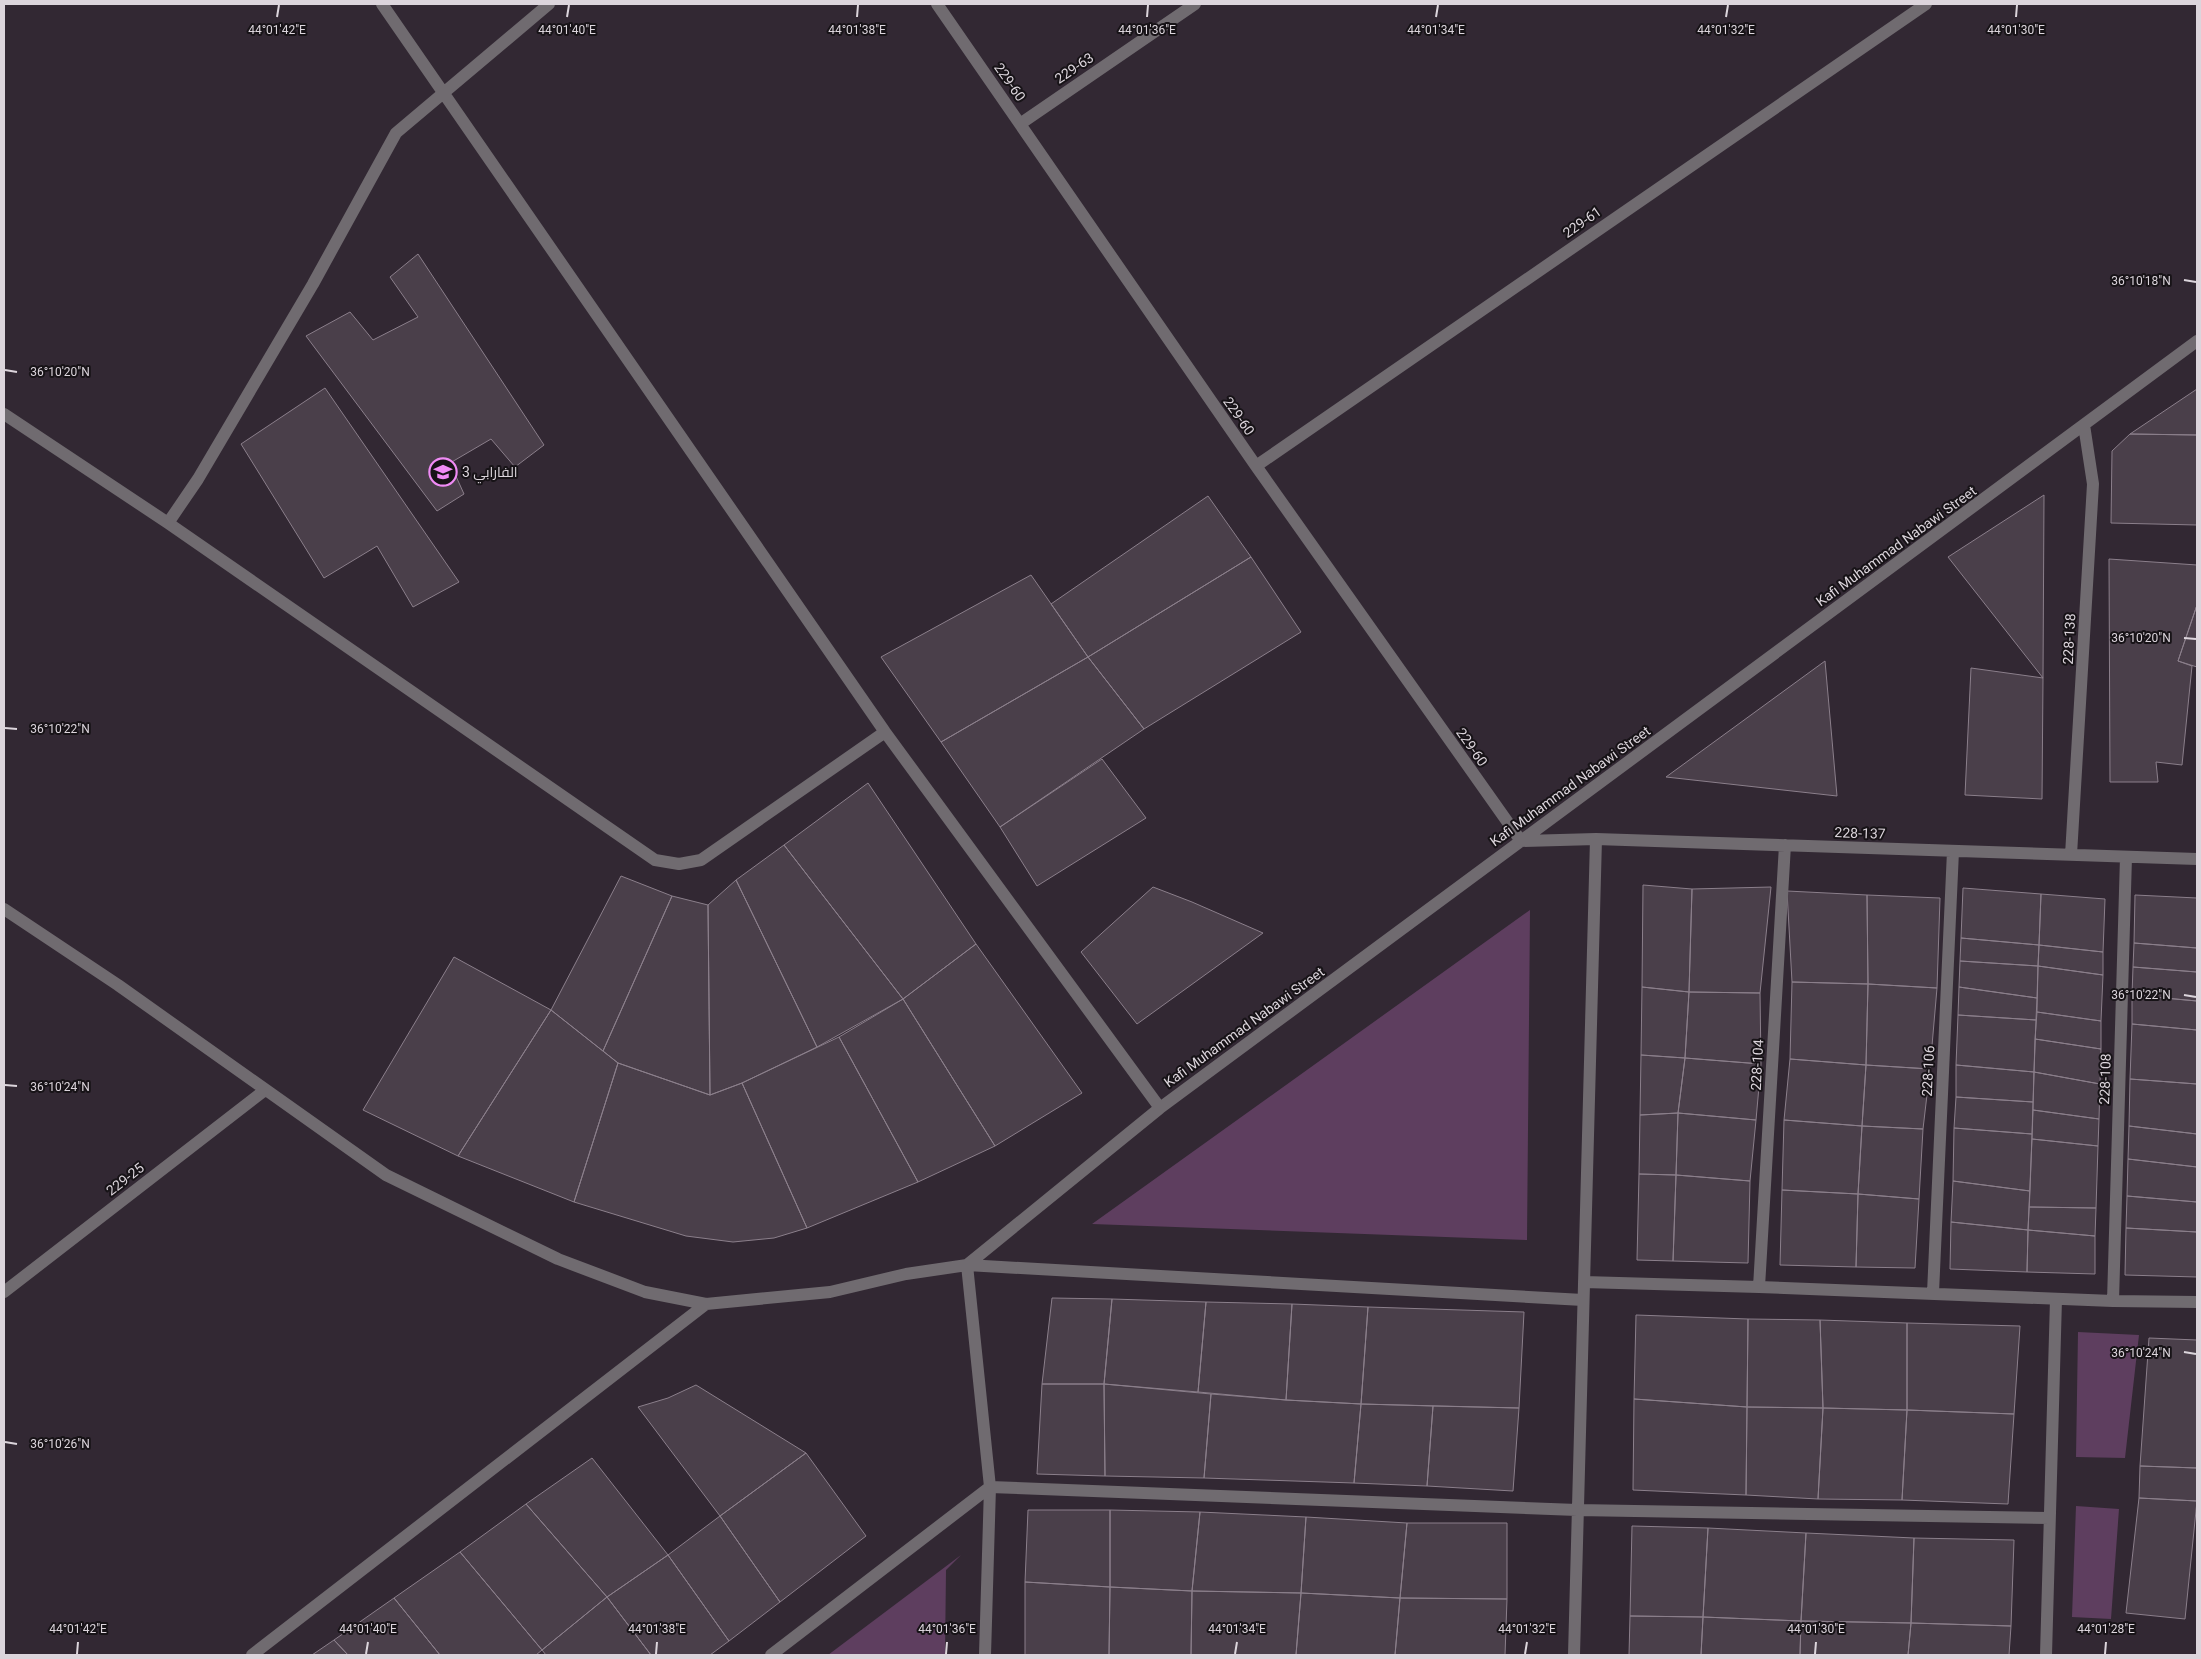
<svg xmlns="http://www.w3.org/2000/svg" width="2201" height="1659" font-family="Roboto,Cairo,sans-serif">
<rect width="100%" height="100%" fill="#322833"/>
<path fill="#5e3e5f" d="M 1530,910 L 1527,1240 L 1092,1224 Z
M 2078,1332 L 2139,1335 L 2125,1458 L 2076,1457 Z
M 2076,1506 L 2119,1509 L 2111,1619 L 2072,1617 Z
M 961,1555 L 946,1570 L 945,1655 L 828,1655 Z"/>
<path fill="#4a3f4a" stroke="#8b7f8b" d="M 418,254 L 544,445 L 515,467 L 491,439 L 450,463 L 464,494 L 437,511 L 306,336 L 350,312 L 373,340 L 418,317 L 390,277 Z
M 325,388 L 459,582 L 413,607 L 377,546 L 324,578 L 241,444 Z
M 2197,389 L 2197,435 L 2130,434 Z
M 2130,434 L 2197,435 L 2197,525 L 2111,523 L 2112,451 Z
M 2044,495 L 2043,678 L 1948,557 Z
M 1208,496 L 1251,557 L 1088,657 L 1051,604 Z
M 1251,557 L 1301,632 L 1144,729 L 1088,657 Z
M 2109,559 L 2197,565 L 2197,605 L 2178,661 L 2192,666 L 2182,765 L 2156,762 L 2158,782 L 2110,782 Z
M 1031,575 L 1088,657 L 941,742 L 881,657 Z
M 2197,605 L 2197,667 L 2178,661 Z
M 1088,657 L 1144,729 L 1000,827 L 941,742 Z
M 1825,661 L 1837,796 L 1666,777 Z
M 1971,668 L 2043,678 L 2042,799 L 1965,795 Z
M 1102,759 L 1146,818 L 1037,886 L 1000,827 Z
M 868,783 L 976,944 L 903,999 L 784,845 Z
M 784,845 L 903,999 L 817,1047 L 736,880 Z
M 621,876 L 672,896 L 603,1051 L 551,1010 Z
M 736,880 L 817,1047 L 742,1083 L 710,1095 L 708,905 Z
M 1643,885 L 1692,889 L 1689,992 L 1642,987 Z
M 1153,887 L 1192,902 L 1263,933 L 1137,1024 L 1081,952 Z
M 1771,887 L 1760,993 L 1689,992 L 1692,889 Z
M 1963,888 L 2041,894 L 2039,945 L 1961,938 Z
M 1787,891 L 1867,895 L 1868,984 L 1792,982 Z
M 2041,894 L 2105,899 L 2103,952 L 2039,945 Z
M 1867,895 L 1940,898 L 1937,988 L 1868,984 Z
M 2135,895 L 2197,898 L 2197,948 L 2134,943 Z
M 672,896 L 708,905 L 710,1095 L 618,1063 L 603,1051 Z
M 1961,938 L 2039,945 L 2038,966 L 1960,961 Z
M 2134,943 L 2197,948 L 2197,972 L 2133,967 Z
M 976,944 L 1082,1093 L 995,1146 L 903,999 Z
M 2039,945 L 2103,952 L 2103,975 L 2038,966 Z
M 454,957 L 551,1010 L 458,1156 L 363,1110 Z
M 1960,961 L 2038,966 L 2037,998 L 1959,987 Z
M 2038,966 L 2103,975 L 2101,1021 L 2037,1012 Z
M 2133,967 L 2197,972 L 2197,1001 L 2132,995 Z
M 1792,982 L 1868,984 L 1866,1065 L 1790,1059 Z
M 1868,984 L 1937,988 L 1930,1069 L 1866,1065 Z
M 1642,987 L 1689,992 L 1685,1058 L 1641,1055 Z
M 1959,987 L 2037,998 L 2036,1020 L 1958,1015 Z
M 1689,992 L 1760,993 L 1761,1064 L 1685,1058 Z
M 2132,995 L 2197,1001 L 2197,1030 L 2132,1024 Z
M 903,999 L 995,1146 L 918,1182 L 839,1037 Z
M 551,1010 L 618,1063 L 574,1202 L 458,1156 Z
M 2037,1012 L 2101,1021 L 2101,1049 L 2035,1039 Z
M 1958,1015 L 2036,1020 L 2034,1072 L 1956,1065 Z
M 2132,1024 L 2197,1030 L 2197,1084 L 2130,1079 Z
M 839,1037 L 918,1182 L 807,1228 L 742,1083 Z
M 2035,1039 L 2101,1049 L 2100,1084 L 2034,1072 Z
M 1641,1055 L 1685,1058 L 1678,1113 L 1640,1115 Z
M 1685,1058 L 1761,1064 L 1756,1120 L 1678,1113 Z
M 1790,1059 L 1866,1065 L 1862,1126 L 1784,1120 Z
M 618,1063 L 710,1095 L 742,1083 L 807,1228 L 774,1238 L 733,1242 L 686,1236 L 574,1202 Z
M 1866,1065 L 1930,1069 L 1923,1129 L 1862,1126 Z
M 1956,1065 L 2034,1072 L 2033,1102 L 1956,1097 Z
M 2034,1072 L 2100,1084 L 2099,1119 L 2033,1110 Z
M 2130,1079 L 2197,1084 L 2197,1134 L 2129,1126 Z
M 1956,1097 L 2033,1102 L 2032,1134 L 1954,1128 Z
M 2033,1110 L 2099,1119 L 2098,1146 L 2032,1139 Z
M 1678,1113 L 1676,1175 L 1639,1174 L 1640,1115 Z
M 1678,1113 L 1756,1120 L 1750,1181 L 1676,1175 Z
M 1784,1120 L 1862,1126 L 1858,1194 L 1782,1190 Z
M 1862,1126 L 1923,1129 L 1919,1199 L 1858,1194 Z
M 2129,1126 L 2197,1134 L 2197,1167 L 2128,1159 Z
M 1954,1128 L 2032,1134 L 2030,1191 L 1953,1181 Z
M 2032,1139 L 2098,1146 L 2096,1208 L 2029,1207 Z
M 2128,1159 L 2197,1167 L 2197,1202 L 2127,1196 Z
M 1639,1174 L 1676,1175 L 1673,1261 L 1637,1260 Z
M 1676,1175 L 1750,1181 L 1748,1263 L 1673,1261 Z
M 1953,1181 L 2030,1191 L 2028,1230 L 1951,1222 Z
M 1782,1190 L 1858,1194 L 1856,1267 L 1780,1265 Z
M 1858,1194 L 1919,1199 L 1915,1268 L 1856,1267 Z
M 2127,1196 L 2197,1202 L 2197,1232 L 2126,1228 Z
M 2029,1207 L 2096,1208 L 2095,1236 L 2028,1230 Z
M 1951,1222 L 2028,1230 L 2027,1272 L 1950,1269 Z
M 2126,1228 L 2197,1232 L 2197,1277 L 2125,1275 Z
M 2028,1230 L 2095,1236 L 2095,1274 L 2027,1272 Z
M 1052,1298 L 1112,1299 L 1104,1384 L 1042,1384 Z
M 1112,1299 L 1206,1302 L 1198,1392 L 1104,1384 Z
M 1206,1302 L 1292,1304 L 1286,1400 L 1198,1392 Z
M 1292,1304 L 1368,1307 L 1361,1404 L 1286,1400 Z
M 1368,1307 L 1524,1312 L 1519,1408 L 1361,1404 Z
M 1636,1315 L 1748,1319 L 1747,1407 L 1634,1399 Z
M 1748,1319 L 1820,1320 L 1823,1408 L 1747,1407 Z
M 1820,1320 L 1907,1323 L 1907,1410 L 1823,1408 Z
M 1907,1323 L 2020,1326 L 2014,1414 L 1907,1410 Z
M 2149,1338 L 2197,1340 L 2197,1468 L 2140,1466 Z
M 1042,1384 L 1104,1384 L 1105,1476 L 1037,1474 Z
M 1104,1384 L 1211,1394 L 1204,1478 L 1105,1476 Z
M 696,1385 L 806,1453 L 720,1516 L 638,1407 L 668,1398 Z
M 1211,1394 L 1286,1400 L 1361,1404 L 1354,1483 L 1204,1478 Z
M 1634,1399 L 1747,1407 L 1746,1495 L 1633,1490 Z
M 1361,1404 L 1433,1406 L 1427,1486 L 1354,1483 Z
M 1433,1406 L 1519,1408 L 1513,1491 L 1427,1486 Z
M 1747,1407 L 1823,1408 L 1818,1499 L 1746,1495 Z
M 1823,1408 L 1907,1410 L 1902,1500 L 1818,1499 Z
M 1907,1410 L 2014,1414 L 2008,1504 L 1902,1500 Z
M 806,1453 L 866,1536 L 780,1602 L 720,1516 Z
M 592,1458 L 668,1555 L 607,1597 L 526,1504 Z
M 2140,1466 L 2197,1468 L 2197,1501 L 2139,1498 Z
M 2139,1498 L 2197,1501 L 2185,1619 L 2126,1613 Z
M 526,1504 L 607,1597 L 542,1650 L 460,1552 Z
M 1028,1510 L 1110,1510 L 1110,1587 L 1025,1582 Z
M 1110,1510 L 1200,1512 L 1192,1591 L 1110,1587 Z
M 1200,1512 L 1306,1517 L 1301,1593 L 1192,1591 Z
M 720,1516 L 780,1602 L 729,1641 L 668,1555 Z
M 1306,1517 L 1407,1523 L 1400,1598 L 1301,1593 Z
M 1407,1523 L 1507,1523 L 1507,1599 L 1400,1598 Z
M 1632,1526 L 1708,1528 L 1703,1617 L 1630,1616 Z
M 1708,1528 L 1806,1533 L 1801,1621 L 1703,1617 Z
M 1806,1533 L 1914,1538 L 1911,1623 L 1801,1621 Z
M 1914,1538 L 2014,1540 L 2011,1626 L 1911,1623 Z
M 460,1552 L 542,1650 L 536,1655 L 440,1655 L 394,1598 Z
M 668,1555 L 729,1641 L 710,1655 L 651,1655 L 607,1597 Z
M 1025,1582 L 1110,1587 L 1109,1655 L 1025,1655 Z
M 1110,1587 L 1192,1591 L 1191,1655 L 1109,1655 Z
M 1192,1591 L 1301,1593 L 1296,1655 L 1191,1655 Z
M 1301,1593 L 1400,1598 L 1395,1655 L 1296,1655 Z
M 607,1597 L 651,1655 L 546,1655 L 542,1650 Z
M 394,1598 L 440,1655 L 348,1655 L 334,1640 Z
M 1400,1598 L 1507,1599 L 1505,1655 L 1395,1655 Z
M 1630,1616 L 1703,1617 L 1701,1655 L 1629,1655 Z
M 1703,1617 L 1801,1621 L 1800,1655 L 1701,1655 Z
M 1801,1621 L 1911,1623 L 1908,1655 L 1800,1655 Z
M 1911,1623 L 2011,1626 L 2009,1655 L 1908,1655 Z
M 334,1640 L 348,1655 L 312,1655 Z"/>
<g fill="none" stroke-linecap="round" stroke-linejoin="round">
<path stroke="#706b70" stroke-width="12" d="M 382,4 L 885,732 L 1160,1108
M 937,4 L 1256,466 L 1521,841 L 1596,839 L 2197,859
M 1020,124 L 1195,4
M 4,414 L 168,523 L 655,860 L 679,864 L 701,860 L 885,732
M 1256,466 L 1926,4
M 168,523 L 198,479 L 313,284 L 396,133 L 549,4
M 2071,855 L 2093,484 L 2084,425
M 4,909 L 118,985 L 386,1175 L 558,1259 L 645,1292 L 706,1304 L 830,1292 L 906,1274 L 967,1265 L 1583,1300
M 967,1265 L 1160,1108 L 2197,341
M 967,1265 L 990,1487 L 985,1655
M 1584,1282 L 1759,1287 L 2113,1301 L 2197,1302
M 1759,1287 L 1785,845
M 4,1292 L 265,1090
M 1933,1293 L 1953,851
M 2113,1301 L 2126,857
M 252,1655 L 706,1304
M 771,1655 L 990,1487 L 1577,1510 L 2049,1518
M 1574,1655 L 1596,839
M 2046,1655 L 2056,1299"/>
</g>
<path fill="none" stroke="#dcd5dc" stroke-width="2" d="M 277,17 L 279,5M 567,17 L 569,5M 857,17 L 858,5M 1147,17 L 1148,5M 1436,17 L 1438,5M 1726,17 L 1728,5M 2016,17 L 2017,5M 2184,280 L 2196,282M 5,370 L 17,372M 2184,638 L 2196,639M 5,728 L 17,729M 2184,995 L 2196,997M 5,1085 L 17,1086M 2184,1352 L 2196,1354M 5,1442 L 17,1444M 77,1654 L 78,1642M 366,1654 L 368,1642M 656,1654 L 657,1642M 946,1654 L 947,1642M 1235,1654 L 1237,1642M 1525,1654 L 1527,1642M 1815,1654 L 1816,1642M 2105,1654 L 2106,1642"/>
<defs>
<g id="school-ring" transform="scale(1.4375)"><circle r="9.5" fill="#171317" stroke="#f08bf5" stroke-width="1.5"/><path d="M0-5L7-2L0 1L-7-2ZM-4 1L0 2.5L4 1V4Q0 6-4 4Z" fill="#f08bf5"/></g>
</defs>
<g fill-rule="evenodd">
<use href="#school-ring" x="443" y="472"/>
</g>
<g text-anchor="middle" stroke-width="4" stroke-linejoin="round" paint-order="stroke">
<g font-size="14" fill="#dcd5dc" stroke="#171317">
<text transform="translate(1074 68) rotate(-34)" y="5">229-63</text>
<text transform="translate(1010 82) rotate(55)" y="5">229-60</text>
<text transform="translate(1582 222) rotate(-35)" y="5">229-61</text>
<text transform="translate(1239 416) rotate(55)" y="5">229-60</text>
<text transform="translate(1896 546) rotate(-36)" y="5">Kafi Muhammad Nabawi Street</text>
<text transform="translate(2069 639) rotate(-87)" y="5">228-138</text>
<text transform="translate(1472 747) rotate(55)" y="5">229-60</text>
<text transform="translate(1570 786) rotate(-36)" y="5">Kafi Muhammad Nabawi Street</text>
<text transform="translate(1860 833) rotate(2)" y="5">228-137</text>
<text transform="translate(1244 1027) rotate(-36)" y="5">Kafi Muhammad Nabawi Street</text>
<text transform="translate(1757 1065) rotate(-87)" y="5">228-104</text>
<text transform="translate(1928 1071) rotate(-87)" y="5">228-106</text>
<text transform="translate(2105 1079) rotate(-88)" y="5">228-108</text>
<text transform="translate(125 1179) rotate(-38)" y="5">229-25</text>
</g>
<g font-size="14" fill="#dcd5dc" stroke="#171317" text-anchor="start">
<text x="462" y="477">الفارابي 3</text>
</g>
</g>
<g font-size="12" text-anchor="middle" fill="#dcd5dc" stroke="#171317" stroke-width="4" stroke-linejoin="round" paint-order="stroke">
<text x="277" y="34">44°01'42"E</text>
<text x="567" y="34">44°01'40"E</text>
<text x="857" y="34">44°01'38"E</text>
<text x="1147" y="34">44°01'36"E</text>
<text x="1436" y="34">44°01'34"E</text>
<text x="1726" y="34">44°01'32"E</text>
<text x="2016" y="34">44°01'30"E</text>
<text x="2141" y="285">36°10'18"N</text>
<text x="60" y="376">36°10'20"N</text>
<text x="2141" y="642">36°10'20"N</text>
<text x="60" y="733">36°10'22"N</text>
<text x="2141" y="999">36°10'22"N</text>
<text x="60" y="1091">36°10'24"N</text>
<text x="2141" y="1357">36°10'24"N</text>
<text x="60" y="1448">36°10'26"N</text>
<text x="78" y="1633">44°01'42"E</text>
<text x="368" y="1633">44°01'40"E</text>
<text x="657" y="1633">44°01'38"E</text>
<text x="947" y="1633">44°01'36"E</text>
<text x="1237" y="1633">44°01'34"E</text>
<text x="1527" y="1633">44°01'32"E</text>
<text x="1816" y="1633">44°01'30"E</text>
<text x="2106" y="1633">44°01'28"E</text>
</g>
<rect width="2201" height="1659" fill="none" stroke="#dcd5dc" stroke-width="10"/>
</svg>
